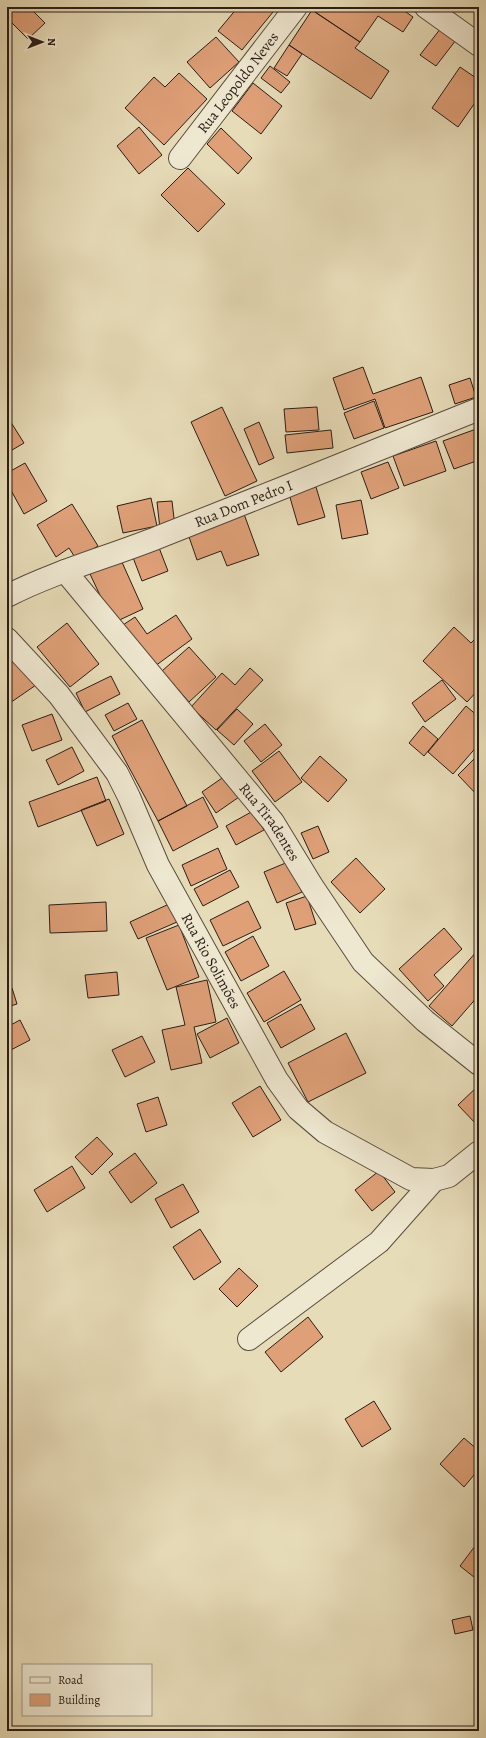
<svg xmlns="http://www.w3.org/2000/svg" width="486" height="1738" font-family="Alegreya,serif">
<rect width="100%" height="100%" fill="#e7dcb8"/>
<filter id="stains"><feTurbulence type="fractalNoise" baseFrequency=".005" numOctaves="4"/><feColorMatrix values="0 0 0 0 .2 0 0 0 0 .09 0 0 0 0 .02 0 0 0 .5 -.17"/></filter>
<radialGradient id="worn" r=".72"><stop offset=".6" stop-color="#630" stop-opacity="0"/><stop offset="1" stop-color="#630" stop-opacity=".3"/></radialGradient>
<path fill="#dfa078" stroke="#2a1d17" d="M 7,7 L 29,7 L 45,23 L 28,39 L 7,18 Z
M 238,7 L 267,7 L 273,12 L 242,50 L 218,31 Z
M 314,7 L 399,7 L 413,17 L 403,32 L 378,16 L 360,42 L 312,10 Z
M 312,10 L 360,42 L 355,48 L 389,71 L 371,99 L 289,45 Z
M 441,28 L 456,40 L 436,66 L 420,55 Z
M 216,37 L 239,62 L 210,88 L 187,62 Z
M 289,45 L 302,54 L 287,76 L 274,68 Z
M 270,66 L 290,82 L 281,93 L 261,78 Z
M 460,67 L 479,80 L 479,97 L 458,127 L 432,108 Z
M 179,73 L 207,99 L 164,145 L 125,108 L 154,77 L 165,87 Z
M 253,83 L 282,106 L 261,134 L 232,111 Z
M 139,127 L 162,155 L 139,174 L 117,146 Z
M 221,128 L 252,158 L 238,174 L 207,144 Z
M 188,168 L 225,204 L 198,232 L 161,195 Z
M 363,367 L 373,394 L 421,377 L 433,412 L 385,428 L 375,399 L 344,410 L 333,378 Z
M 470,378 L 476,397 L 455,404 L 449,385 Z
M 374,401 L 384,428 L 354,439 L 344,413 Z
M 222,407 L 257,481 L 225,496 L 191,422 Z
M 317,407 L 319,430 L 286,432 L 284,409 Z
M 7,416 L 24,443 L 7,453 Z
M 259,422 L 274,458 L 259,465 L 244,429 Z
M 479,428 L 479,460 L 454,469 L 443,441 Z
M 331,430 L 333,448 L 287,453 L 285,435 Z
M 436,441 L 446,471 L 404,486 L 393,456 Z
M 388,462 L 399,488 L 371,499 L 361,472 Z
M 25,463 L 47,501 L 24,514 L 7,483 L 7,473 Z
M 316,487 L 325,517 L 298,525 L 289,494 Z
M 151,498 L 157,526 L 123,533 L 117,506 Z
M 361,500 L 368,534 L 342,539 L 336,505 Z
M 172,501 L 175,527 L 160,529 L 157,502 Z
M 72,504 L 98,546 L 76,559 L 69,548 L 56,557 L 37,525 Z
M 244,514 L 259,555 L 227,566 L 221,551 L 197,560 L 188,534 Z
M 158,545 L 168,571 L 142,581 L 132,555 Z
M 121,560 L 143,609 L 113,623 L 90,574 Z
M 176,615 L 192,639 L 151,669 L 120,627 L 135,617 L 147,634 Z
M 67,623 L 99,664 L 70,687 L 37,647 Z
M 454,627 L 471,643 L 478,636 L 479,637 L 479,689 L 467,702 L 423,661 Z
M 189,647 L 216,677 L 189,702 L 162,671 Z
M 16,658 L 36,685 L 7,705 L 7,664 Z
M 250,668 L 263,680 L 216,730 L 191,707 L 222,673 L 235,685 Z
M 111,676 L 120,694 L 85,712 L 76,693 Z
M 442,680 L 456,699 L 425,722 L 412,703 Z
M 128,703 L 137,719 L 114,731 L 105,715 Z
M 466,706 L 479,717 L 479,744 L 453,774 L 428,752 Z
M 237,709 L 253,724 L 234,745 L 217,730 Z
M 52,714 L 62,740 L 32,751 L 22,725 Z
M 142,720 L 187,806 L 158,821 L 112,736 Z
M 265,724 L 282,745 L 261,762 L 244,741 Z
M 423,726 L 438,739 L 424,756 L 409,743 Z
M 72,747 L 84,771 L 58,785 L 46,760 Z
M 279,751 L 302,782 L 275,802 L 252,771 Z
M 479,754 L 479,797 L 458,775 Z
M 320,756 L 347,780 L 328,802 L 301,778 Z
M 225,776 L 239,797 L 216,813 L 202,792 Z
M 97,777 L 106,801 L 38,827 L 29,802 Z
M 203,797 L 218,827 L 173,851 L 158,821 Z
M 109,799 L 124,834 L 97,846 L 81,810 Z
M 253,811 L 264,830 L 236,845 L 226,826 Z
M 318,826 L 329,852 L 313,859 L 301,833 Z
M 218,848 L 227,869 L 191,886 L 182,865 Z
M 356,858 L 385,889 L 360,913 L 331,882 Z
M 288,862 L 302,892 L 277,903 L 264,872 Z
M 230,870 L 239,887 L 203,906 L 194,889 Z
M 307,896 L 316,924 L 295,930 L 286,903 Z
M 248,901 L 261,928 L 223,946 L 210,920 Z
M 106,902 L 107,931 L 50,933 L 49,905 Z
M 169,904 L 177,922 L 138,939 L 130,922 Z
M 179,925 L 199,977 L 167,990 L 146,938 Z
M 444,928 L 462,949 L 434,975 L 444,986 L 428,1001 L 399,969 Z
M 253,936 L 269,966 L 241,981 L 225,952 Z
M 477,951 L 479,953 L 479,995 L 452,1026 L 429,1006 Z
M 284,971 L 301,1000 L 264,1022 L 247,993 Z
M 117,972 L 119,995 L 88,998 L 85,975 Z
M 207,980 L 216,1022 L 194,1027 L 202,1063 L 171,1070 L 162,1030 L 185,1025 L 176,987 Z
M 12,988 L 17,1004 L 7,1007 L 7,990 Z
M 301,1004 L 315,1029 L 281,1048 L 267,1023 Z
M 227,1018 L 239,1043 L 210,1058 L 197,1034 Z
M 20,1020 L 30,1040 L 7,1052 L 7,1027 Z
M 346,1033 L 366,1073 L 308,1102 L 288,1063 Z
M 142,1036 L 155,1062 L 125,1077 L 112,1050 Z
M 479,1085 L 479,1125 L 478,1126 L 458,1105 Z
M 260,1086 L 281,1120 L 253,1137 L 232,1103 Z
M 158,1097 L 167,1125 L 146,1132 L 137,1104 Z
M 97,1137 L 113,1154 L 92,1175 L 75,1157 Z
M 135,1153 L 157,1183 L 131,1203 L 109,1172 Z
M 72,1166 L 85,1188 L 47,1212 L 34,1190 Z
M 379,1171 L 395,1192 L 372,1211 L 355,1190 Z
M 183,1184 L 199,1212 L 171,1228 L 155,1199 Z
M 200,1229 L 221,1262 L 194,1280 L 173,1247 Z
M 239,1268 L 258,1286 L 237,1307 L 219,1289 Z
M 308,1317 L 323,1337 L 281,1372 L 265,1352 Z
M 374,1401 L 391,1429 L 362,1447 L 345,1419 Z
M 464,1438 L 479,1451 L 479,1469 L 464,1487 L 440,1464 Z
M 478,1542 L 479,1544 L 479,1581 L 460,1566 Z
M 470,1616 L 473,1630 L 455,1634 L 452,1620 Z"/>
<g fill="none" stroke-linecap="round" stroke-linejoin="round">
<g stroke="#594d3f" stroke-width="24">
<g id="minor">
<path d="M 426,7 L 479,45"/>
<path id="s1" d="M 180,158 L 296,7"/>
<path id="s2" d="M 65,571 L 273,822 L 312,886 L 363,962 L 425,1021 L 479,1064"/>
<path id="s3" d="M 7,596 C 56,571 109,557 159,537 C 266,495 372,452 479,409"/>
<path id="s4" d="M 7,639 L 59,695 L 117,773 L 129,797 L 158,865 L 277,1080 L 298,1109 L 325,1132 L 411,1179 L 434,1180 L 449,1176 L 479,1152"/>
<path d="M 249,1339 L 379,1242 L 434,1180"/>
</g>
</g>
<use href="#minor" stroke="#efe8d1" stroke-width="22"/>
</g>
<g text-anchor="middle" stroke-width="4" stroke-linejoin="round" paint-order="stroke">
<g font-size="15" fill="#2a1d17" stroke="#efe8d1">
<text dy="5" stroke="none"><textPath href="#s1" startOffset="95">Rua Leopoldo Neves</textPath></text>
<text dy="5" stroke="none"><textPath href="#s3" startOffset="254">Rua Dom Pedro I</textPath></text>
<text dy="5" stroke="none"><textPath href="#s2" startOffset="324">Rua Tiradentes</textPath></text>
<text dy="5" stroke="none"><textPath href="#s4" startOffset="384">Rua Rio Solimões</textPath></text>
</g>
</g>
<rect width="486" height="1738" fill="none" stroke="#e7dcb8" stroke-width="24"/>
<rect x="8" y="8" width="470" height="1722" fill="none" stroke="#2a1d17" stroke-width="2"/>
<rect x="12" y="12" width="462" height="1714" fill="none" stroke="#2a1d17"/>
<rect x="22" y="1664" width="130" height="52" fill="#efe8d1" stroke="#a09787"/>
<rect x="30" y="1677" width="20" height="6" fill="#efe8d1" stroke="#a09787"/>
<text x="58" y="1684" font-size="12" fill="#2a1d17">Road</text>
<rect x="30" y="1694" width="20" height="12" fill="#dfa078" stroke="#a09787"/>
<text x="58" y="1704" font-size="12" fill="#2a1d17">Building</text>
<g transform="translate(42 42) rotate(90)" stroke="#efe8d1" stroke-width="3" paint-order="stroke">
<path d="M0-3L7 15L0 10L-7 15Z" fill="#2a1d17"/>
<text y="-6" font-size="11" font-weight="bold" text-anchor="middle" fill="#2a1d17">N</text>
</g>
<rect width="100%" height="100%" filter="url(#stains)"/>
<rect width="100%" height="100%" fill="url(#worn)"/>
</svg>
